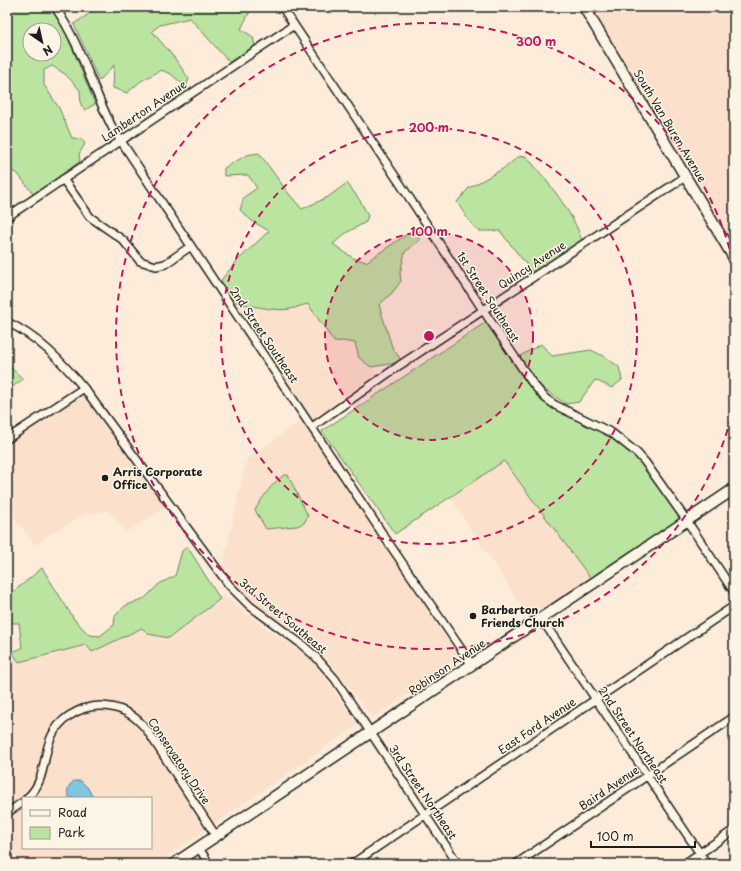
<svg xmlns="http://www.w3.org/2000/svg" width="741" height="871" font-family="'Playpen Sans',sans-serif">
<rect width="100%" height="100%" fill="#fcecd9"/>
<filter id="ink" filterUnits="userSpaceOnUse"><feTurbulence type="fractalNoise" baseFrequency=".025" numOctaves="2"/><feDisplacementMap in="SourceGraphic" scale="8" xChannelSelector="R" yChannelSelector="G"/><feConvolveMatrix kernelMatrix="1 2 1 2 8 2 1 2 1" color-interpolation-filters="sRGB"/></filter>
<g filter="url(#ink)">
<path fill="#fbe1cb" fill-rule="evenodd" d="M 584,7 L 734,7 L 734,258 Z
M 308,303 L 334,341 L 342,341 L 355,343 L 359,358 L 383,377 L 312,427 L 235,311 L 245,305 L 278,310 L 290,309 Z
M 84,388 L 169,504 L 132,529 L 125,531 L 110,513 L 105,511 L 84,515 L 46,536 L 37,546 L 7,509 L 7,439 Z
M 302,420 L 355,497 L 461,660 L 372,718 L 318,647 L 243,596 L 222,572 L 246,460 Z
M 504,461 L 594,583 L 533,624 L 450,497 Z
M 224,596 L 271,632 L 304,651 L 322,673 L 358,725 L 156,864 L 21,864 L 7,843 L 7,644 L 19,662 L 86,645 L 92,652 L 142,627 L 169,637 ZM 23,798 L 151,798 L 151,848 L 23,848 Z"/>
<path fill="#bbe4a1" stroke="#6c805e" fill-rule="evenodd" d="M 7,7 L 52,7 L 63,25 L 95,104 L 85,110 L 81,105 L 80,90 L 65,74 L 52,66 L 44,70 L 44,85 L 59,108 L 72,138 L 82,139 L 85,144 L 79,154 L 80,161 L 34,195 L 18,174 L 7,169 ZM 30,30 L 54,30 L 54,54 L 30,54 Z
M 99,7 L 252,7 L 241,29 L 253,37 L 255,46 L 229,62 L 190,18 L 160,25 L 152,31 L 176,60 L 189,79 L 186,87 L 171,74 L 161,70 L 141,81 L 127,93 L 113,88 L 114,65 L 99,81 L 74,24 Z
M 259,153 L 289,194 L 302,209 L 328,197 L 347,183 L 359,199 L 368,215 L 366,222 L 346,233 L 333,244 L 353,258 L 366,262 L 407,234 L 416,232 L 420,240 L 405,252 L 400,273 L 401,281 L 392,293 L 379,305 L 392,347 L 402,361 L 391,364 L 371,367 L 359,358 L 355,343 L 342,341 L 334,342 L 308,304 C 302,305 296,308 290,309 C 274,312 243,304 227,300 L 221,280 L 237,261 L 269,231 L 252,221 L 240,210 L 244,197 L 257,188 L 248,175 L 224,176 L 224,168 L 247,155 Z
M 526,156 C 545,178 574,213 582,241 L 532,272 L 500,231 L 478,231 L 469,221 L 457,202 L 469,188 L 506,167 L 518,157 Z
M 486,322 L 527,384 L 540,396 L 595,424 L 637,453 L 687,521 L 594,583 L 504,461 L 395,534 L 322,431 Z
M 541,344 L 552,356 L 591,350 L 607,358 L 619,367 L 622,380 L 612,388 L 595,380 L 579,402 L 566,404 L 544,389 L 533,378 L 520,356 Z
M 10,367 L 23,379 L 7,391 L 7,369 Z
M 284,475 L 288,475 L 308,516 L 304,523 L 297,526 L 266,529 L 255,510 C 263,497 271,484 284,475 Z
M 187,546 L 220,599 L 169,638 L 148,634 L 142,628 L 92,652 L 86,645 L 19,662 L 12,652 L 22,648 L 19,623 L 7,623 L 7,596 L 23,584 L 42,568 L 74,619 L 89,635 L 100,636 L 114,625 L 115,616 L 125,606 L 145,598 L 159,584 L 175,576 L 182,551 Z"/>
<path fill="#80c6e1" stroke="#588292" d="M 74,781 L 81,781 L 88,788 L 93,798 L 70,798 C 65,792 68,785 74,781 Z"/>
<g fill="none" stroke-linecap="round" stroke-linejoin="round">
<g stroke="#1c1c1c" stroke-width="10">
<path id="street" d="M 55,7 C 81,45 92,88 113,129 L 390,545 L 472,665
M 282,7 L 401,185 L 483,310 L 533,384 L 545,398 L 555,405 L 612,433 L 637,453 L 645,462 L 687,521 L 734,592
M 588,13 L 597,7
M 63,179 L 90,217 L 123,240 L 140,261 L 156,266 L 165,264 L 191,246
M 7,217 L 294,25
M 7,322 C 39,337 62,362 84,388 L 229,585 L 250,606 L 300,643 L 316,657 L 335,679 L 458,864
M 312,427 L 400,365 L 685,177
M 7,439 L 84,388
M 541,618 L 707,864
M 27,798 C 53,776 36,738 69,716 C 78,710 89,706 100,706 C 121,706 135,715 147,730 L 216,836
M 7,813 L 23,802
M 199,848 L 209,864
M 352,864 L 734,606
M 516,864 L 734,717
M 684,864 L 734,830"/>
</g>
<g stroke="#1c1c1c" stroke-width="13">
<path id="secondary" d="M 584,7 L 734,258
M 174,864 L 734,489"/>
</g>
<use href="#street" stroke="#fcf5e5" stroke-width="7"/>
<use href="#secondary" stroke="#fcf5e5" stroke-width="10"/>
</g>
</g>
<circle cx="429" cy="336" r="104" fill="#c2185b" fill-opacity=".12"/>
<g fill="none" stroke="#c2185b" stroke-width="2" stroke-dasharray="7 5">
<circle cx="429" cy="336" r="104"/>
<circle cx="429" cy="336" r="208"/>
<path d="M734 406A313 313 0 1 1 734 266"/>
</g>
<g fill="#1c1c1c" stroke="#fcf5e5" stroke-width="1.5">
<circle cx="105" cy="478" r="4"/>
<circle cx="473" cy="616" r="4"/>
</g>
<g text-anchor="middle" stroke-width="3" stroke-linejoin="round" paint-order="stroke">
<g font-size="11" fill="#1c1c1c" stroke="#fcf5e5">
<text transform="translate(144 111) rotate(-34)" y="4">Lamberton Avenue</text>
<text transform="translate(670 126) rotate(59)" y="4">South Van Buren Avenue</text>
<text transform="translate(532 265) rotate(-33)" y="4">Quincy Avenue</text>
<text transform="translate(488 297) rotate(57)" y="4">1st Street Southeast</text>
<text transform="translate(264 335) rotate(56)" y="4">2nd Street Southeast</text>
<text transform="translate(283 616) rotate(40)" y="4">3rd Street Southeast</text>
<text transform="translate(447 667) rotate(-34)" y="4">Robinson Avenue</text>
<text transform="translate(537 726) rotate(-34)" y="4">East Ford Avenue</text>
<text transform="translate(633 735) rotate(56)" y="4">2nd Street Northeast</text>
<text transform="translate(179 761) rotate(56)" y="4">Conservatory Drive</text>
<text transform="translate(609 788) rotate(-34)" y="4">Baird Avenue</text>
<text transform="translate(423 792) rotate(56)" y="4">3rd Street Northeast</text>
</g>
<g font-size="11" font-weight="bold" fill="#1c1c1c" stroke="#fcf5e5" text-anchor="start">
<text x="113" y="476">Arris Corporate<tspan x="113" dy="13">Office</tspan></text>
<text x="481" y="614">Barberton<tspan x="481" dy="13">Friends Church</tspan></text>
</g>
</g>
<circle cx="429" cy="336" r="6" fill="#c2185b" stroke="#fcf5e5" stroke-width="2"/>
<g font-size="12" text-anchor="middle" font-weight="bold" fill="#c2185b" stroke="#fcf5e5" stroke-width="3" stroke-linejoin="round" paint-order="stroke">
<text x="536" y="46">300 m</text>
<text x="429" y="132">200 m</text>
<text x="429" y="236">100 m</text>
</g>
<rect width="741" height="871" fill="none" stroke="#fcf5e5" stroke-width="24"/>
<rect x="12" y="12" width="717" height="847" fill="none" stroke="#1c1c1c" stroke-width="1.5" filter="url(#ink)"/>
<rect x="22" y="797" width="130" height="52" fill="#fcf5e5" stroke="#a29e95"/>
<rect x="30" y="810" width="20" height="6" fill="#fcf5e5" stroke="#a29e95"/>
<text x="58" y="817" font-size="12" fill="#1c1c1c">Road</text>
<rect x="30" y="827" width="20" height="12" fill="#bbe4a1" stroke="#a29e95"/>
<text x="58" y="837" font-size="12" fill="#1c1c1c">Park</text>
<g transform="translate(42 42) rotate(146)"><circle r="19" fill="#fcf5e5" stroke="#a29e95"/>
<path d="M0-3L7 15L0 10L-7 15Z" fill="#1c1c1c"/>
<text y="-6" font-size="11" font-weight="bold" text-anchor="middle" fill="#1c1c1c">N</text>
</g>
<path d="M591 841v6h104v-6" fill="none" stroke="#1c1c1c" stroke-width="2"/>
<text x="597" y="841" font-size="12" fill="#1c1c1c" stroke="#fcf5e5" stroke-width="3" paint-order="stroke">100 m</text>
</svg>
